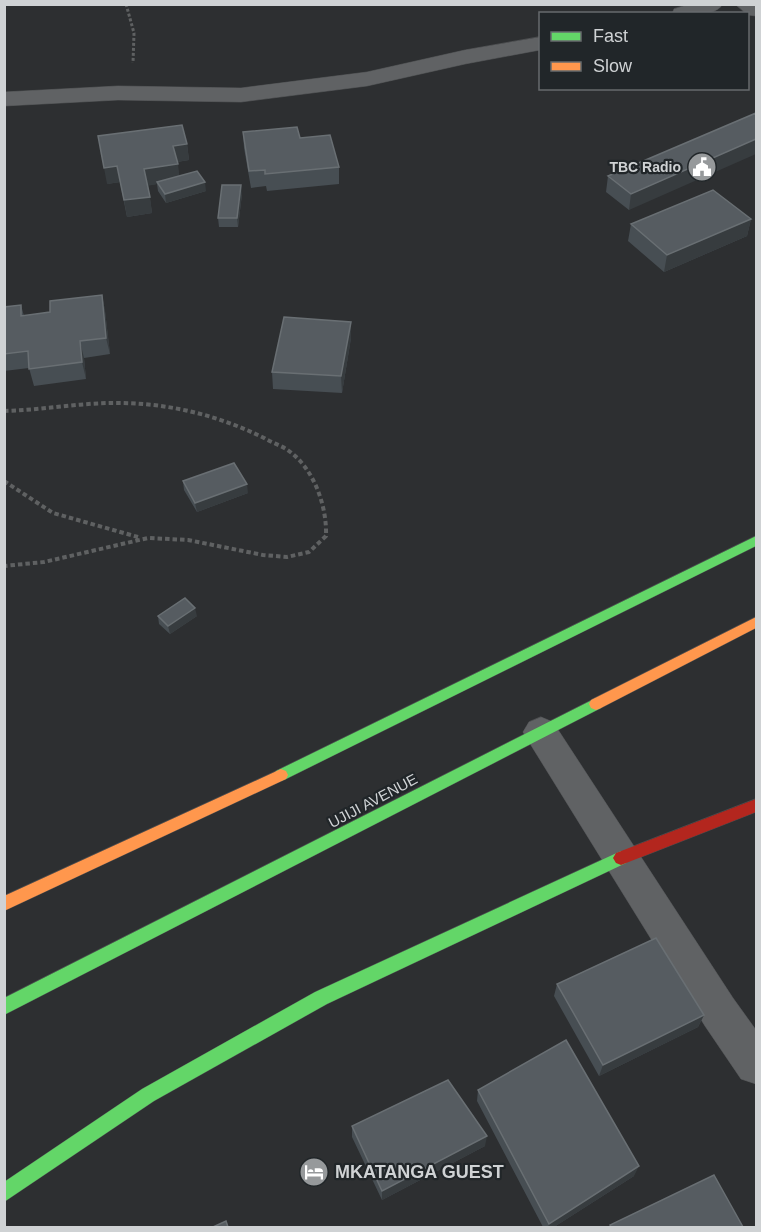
<svg xmlns="http://www.w3.org/2000/svg" width="761" height="1232" font-family="Arial,sans-serif">
<rect width="100%" height="100%" fill="#2d2f31"/>
<g fill="none" stroke-linecap="round" stroke-linejoin="round">
<g stroke="#4a4c4e" stroke-width="1">
<path id="street" d="M 690,4 L 723,4 C 714,18 686,14 672,14 L 674,9 Z
M 735,4 L 756,4 L 756,16 L 748,15 Z
M 540,37 L 540,50 L 465,64 L 367,86 L 241,102 L 118,100 L 4,106 L 4,92 L 118,86 L 241,88 L 367,72 L 465,50 Z
M 541,717 L 553,722 L 733,998 L 756,1030 L 756,1084 L 741,1079 L 705,1026 L 529,742 L 523,732 L 529,722 Z"/>
</g>
<g stroke="#4a4c4e" stroke-width="1">
<path id="fast" d="M 756,536 L 756,546 L 286,779 L 281,781 L 276,779 L 274,775 L 276,771 Z
M 596,698 L 601,700 L 603,704 L 601,708 L 4,1015 L 4,998 Z
M 621,851 L 626,853 L 629,858 L 626,863 L 327,1004 L 154,1101 L 4,1202 L 4,1182 L 142,1089 L 315,992 Z"/>
</g>
<g stroke="#4a4c4e" stroke-width="1">
<path id="slow" d="M 756,617 L 756,628 L 601,708 L 596,710 L 591,708 L 589,704 L 591,700 Z
M 281,769 L 286,771 L 288,775 L 286,779 L 4,911 L 4,896 Z"/>
</g>
<g stroke="#4a4c4e" stroke-width="1">
<path id="jam" d="M 756,799 L 756,812 L 621,865 L 616,863 L 613,858 L 616,853 Z"/>
</g>
<path stroke="#5f6162" stroke-width="3" stroke-dasharray="3 2" stroke-linecap="butt" d="M 126,4 L 134,33 L 133,63"/>
<path stroke="#5f6162" stroke-width="4" stroke-dasharray="4.5 3" stroke-linecap="butt" d="M 4,411 C 44,410 83,402 123,403 C 172,404 220,416 264,438 C 272,443 281,445 289,451 C 314,469 327,506 326,536 L 309,552 L 287,557 L 263,555 L 188,540 L 148,538 L 44,562 L 4,566
M 4,481 L 53,513 L 138,537"/>
<use href="#street" fill="#606264" fill-rule="evenodd"/>
<use href="#fast" fill="#63d668" fill-rule="evenodd"/>
<use href="#slow" fill="#ff974d" fill-rule="evenodd"/>
<use href="#jam" fill="#b3261e" fill-rule="evenodd"/>
</g>
<path fill="#474e53" d="M 756,113 L 629,210 L 606,192 L 608,176 Z
M 243,132 L 300,138 L 339,167 L 339,184 L 267,191 L 266,186 L 251,188 L 244,148 Z
M 187,144 L 189,160 L 177,162 L 179,176 L 206,191 L 166,203 L 158,191 L 157,184 L 148,185 L 152,213 L 127,217 L 120,182 L 107,184 Z
M 242,194 L 238,227 L 219,227 L 218,218 Z
M 751,219 L 747,236 L 664,272 L 628,241 L 631,224 Z
M 102,295 L 105,311 L 110,354 L 84,358 L 86,379 L 34,386 L 29,368 L 4,371 L 4,307 L 21,305 L 24,316 L 50,312 Z
M 351,322 L 351,338 L 342,393 L 273,389 L 272,372 Z
M 183,481 L 248,493 L 197,512 L 184,490 Z
M 158,616 L 197,616 L 170,634 L 159,624 Z
M 557,984 L 704,1015 L 698,1027 L 599,1076 L 554,996 Z
M 478,1090 L 634,1176 L 554,1227 L 543,1227 L 477,1101 Z
M 352,1126 L 485,1146 L 382,1200 L 352,1137 Z"/>
<path fill="#373c3f" d="M 756,139 L 756,154 L 629,210 L 631,194 Z
M 187,144 L 189,160 L 176,162 L 173,146 Z
M 178,164 L 180,181 L 157,182 L 157,184 L 147,186 L 144,169 Z
M 117,166 L 120,182 L 107,184 L 104,168 Z
M 205,182 L 206,191 L 166,203 L 165,194 Z
M 241,185 L 242,194 L 238,227 L 237,218 Z
M 150,197 L 152,213 L 127,217 L 124,200 Z
M 751,219 L 747,236 L 664,272 L 667,255 Z
M 102,295 L 105,311 L 110,354 L 106,338 Z
M 351,322 L 351,338 L 342,393 L 341,376 Z
M 80,341 L 84,358 L 86,379 L 82,362 Z
M 247,484 L 248,493 L 197,512 L 195,503 Z
M 195,608 L 197,616 L 170,634 L 168,626 Z
M 704,1015 L 698,1027 L 599,1076 L 603,1065 Z
M 487,1136 L 485,1146 L 382,1200 L 382,1191 Z
M 639,1166 L 634,1176 L 554,1227 L 548,1227 L 549,1224 Z"/>
<path fill="#565c61" stroke="#696f73" stroke-width="1.5" d="M 756,113 L 756,139 L 631,194 L 608,176 Z
M 182,125 L 187,144 L 173,146 L 178,164 L 144,169 L 150,197 L 124,200 L 117,166 L 104,168 L 98,136 Z
M 297,127 L 300,138 L 330,135 L 339,167 L 265,174 L 265,170 L 249,171 L 243,132 Z
M 197,171 L 205,182 L 165,194 L 157,182 Z
M 222,185 L 241,185 L 237,218 L 218,218 Z
M 713,190 L 751,219 L 667,255 L 631,224 Z
M 102,295 L 106,338 L 80,341 L 82,362 L 29,369 L 28,351 L 4,354 L 4,307 L 21,305 L 21,316 L 50,312 L 50,301 Z
M 284,317 L 351,322 L 341,376 L 272,372 Z
M 234,463 L 247,484 L 195,503 L 183,481 Z
M 185,598 L 195,608 L 168,626 L 158,616 Z
M 656,938 L 704,1015 L 603,1065 L 557,984 Z
M 566,1040 L 639,1166 L 549,1224 L 478,1090 Z
M 448,1080 L 487,1136 L 382,1191 L 352,1126 Z
M 714,1175 L 743,1227 L 611,1227 L 610,1225 Z
M 226,1221 L 228,1227 L 213,1227 Z"/>
<defs>
<g id="civic-disc" transform="scale(1.5)"><circle r="9.5" fill="#96999b" stroke="#212629"/><path d="M-.6-6.5H3V-4.5H.6V-3L4-1V1h2V6H-6V1h2V-1L-.6-3ZM-1.2 2.5V6h2.4V2.5Z" fill="#fff"/></g>
<g id="hotel-disc" transform="scale(1.5)"><circle r="9.5" fill="#96999b" stroke="#212629"/><path d="M-6-4.5h1.5V1H6V5H4.5V3h-9V5H-6ZM-4 0a1.8 1.8 0 1 1 3.6 0ZM.5 0V-2.5h3Q6-2.5 6 0Z" fill="#fff"/></g>
</defs>
<g fill-rule="evenodd">
<use href="#civic-disc" x="702" y="167"/>
<use href="#hotel-disc" x="314" y="1172"/>
</g>
<g text-anchor="middle" stroke-width="4.5" stroke-linejoin="round" paint-order="stroke">
<g font-size="14" font-weight="bold" fill="#cfd2d4" stroke="#212629" text-anchor="end">
<text x="681" y="172">TBC Radio</text>
</g>
<g font-size="15" fill="#cfd2d4" stroke="#212629">
<text transform="translate(373 801) rotate(-28)" y="5">UJIJI AVENUE</text>
</g>
<g font-size="18" font-weight="bold" fill="#cfd2d4" stroke="#212629" text-anchor="start">
<text x="335" y="1178">MKATANGA GUEST</text>
</g>
</g>
<rect width="761" height="1232" fill="none" stroke="#cfd2d4" stroke-width="12"/>
<rect x="539" y="12" width="210" height="78" fill="#212629" stroke="#676b6d" stroke-width="1.5"/>
<rect x="551" y="32" width="30" height="9" fill="#63d668" stroke="#676b6d" stroke-width="1.5"/>
<text x="593" y="42" font-size="18" fill="#cfd2d4">Fast</text>
<rect x="551" y="62" width="30" height="9" fill="#ff974d" stroke="#676b6d" stroke-width="1.5"/>
<text x="593" y="72" font-size="18" fill="#cfd2d4">Slow</text>
</svg>
